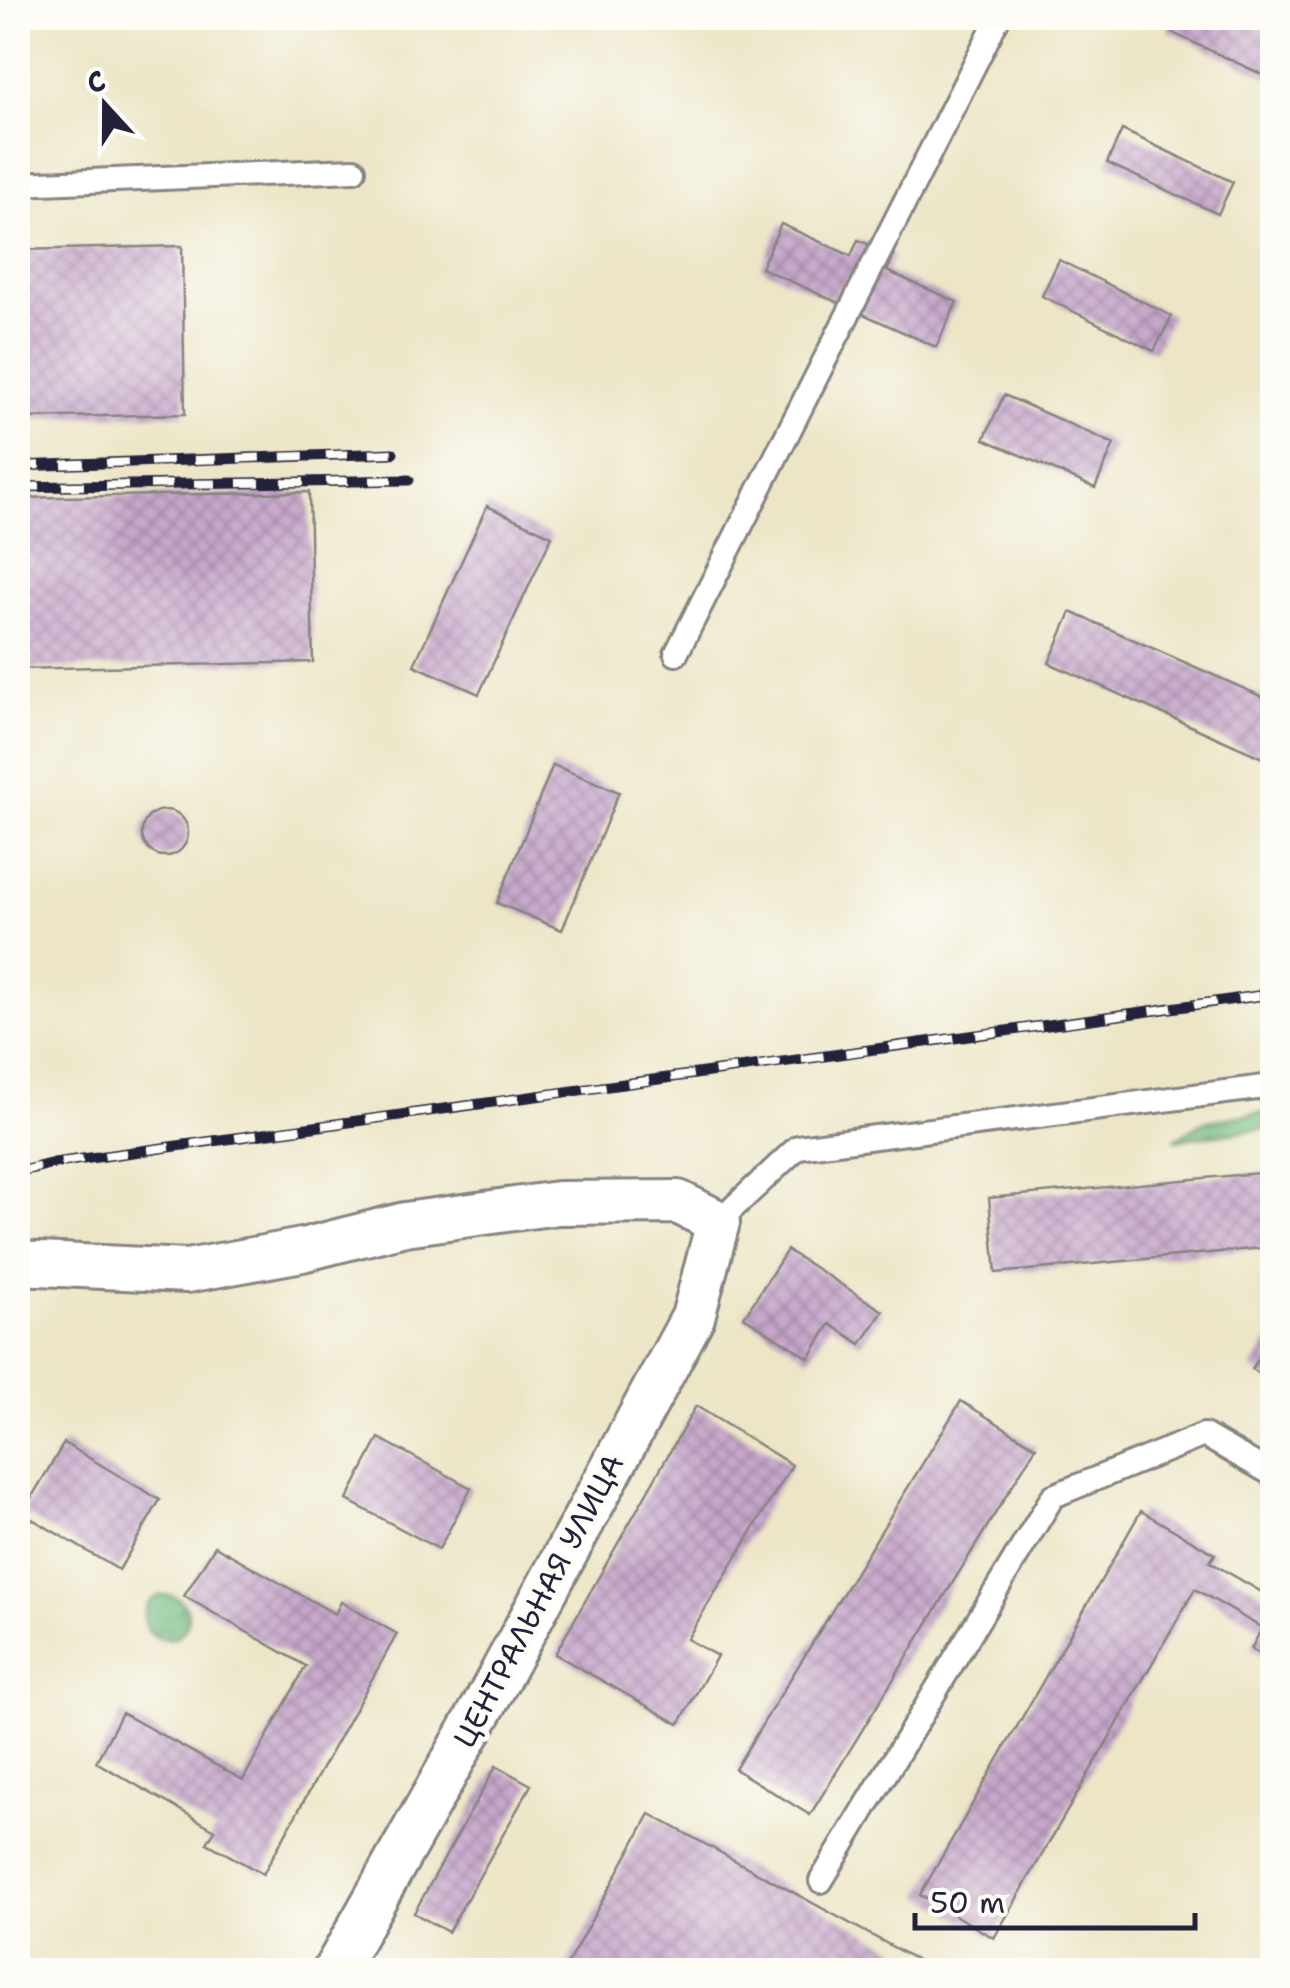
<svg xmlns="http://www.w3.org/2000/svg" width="1290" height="1988" font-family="'Shantell Sans',sans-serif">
<defs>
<pattern id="forest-crowns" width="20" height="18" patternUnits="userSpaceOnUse" patternTransform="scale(2.5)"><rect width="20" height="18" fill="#77bc80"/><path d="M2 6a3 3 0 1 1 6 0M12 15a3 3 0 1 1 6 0" fill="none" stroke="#61986a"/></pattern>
<pattern id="building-cross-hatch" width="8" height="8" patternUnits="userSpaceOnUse" patternTransform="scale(2.5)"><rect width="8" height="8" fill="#c7a7cb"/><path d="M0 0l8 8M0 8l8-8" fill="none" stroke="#a188a6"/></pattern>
</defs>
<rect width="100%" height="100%" fill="#fdfcf7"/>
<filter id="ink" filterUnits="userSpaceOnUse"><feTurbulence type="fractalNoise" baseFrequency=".01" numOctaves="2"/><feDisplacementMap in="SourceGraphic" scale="20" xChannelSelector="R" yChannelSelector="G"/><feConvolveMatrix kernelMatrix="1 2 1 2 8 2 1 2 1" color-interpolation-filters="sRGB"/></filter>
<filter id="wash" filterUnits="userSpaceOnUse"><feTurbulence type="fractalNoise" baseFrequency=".0048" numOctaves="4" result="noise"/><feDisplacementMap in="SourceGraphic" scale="40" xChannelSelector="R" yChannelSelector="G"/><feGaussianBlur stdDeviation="2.25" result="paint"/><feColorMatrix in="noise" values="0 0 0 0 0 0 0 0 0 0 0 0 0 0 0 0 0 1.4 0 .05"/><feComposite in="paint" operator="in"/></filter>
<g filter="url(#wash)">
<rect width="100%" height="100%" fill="#ece5c6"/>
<path fill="url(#forest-crowns)" stroke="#4c6f5e" stroke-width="2.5" d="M 1272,1111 L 1272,1128 L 1174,1140 L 1203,1122 Z
M144 1617a22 22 0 1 1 44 0a22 22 0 1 1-44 0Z"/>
<g id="blocks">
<path fill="url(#building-cross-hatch)" d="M 1174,18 L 1244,18 L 1272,30 L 1272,79 L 1168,31 Z
M 1122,130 L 1233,182 L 1218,214 L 1107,163 Z
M 781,224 L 851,256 L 858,240 L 894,255 L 887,271 L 957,302 L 936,347 L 761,268 Z
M 182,246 L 185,414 L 21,418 L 18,250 Z
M 1059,260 L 1172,316 L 1154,351 L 1042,296 Z
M 1004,395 L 1114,444 L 1095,488 L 984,439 Z
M 309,492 L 313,662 L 18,669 L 18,498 Z
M 487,506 L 552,536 L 479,694 L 414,665 Z
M 1071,612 L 1272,701 L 1272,743 L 1265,759 L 1049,663 Z
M 553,765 L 619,792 L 562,930 L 497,903 Z
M142 833a23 23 0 1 1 46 0a23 23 0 1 1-46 0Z
M 1269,1172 L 1272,1247 L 996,1273 L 989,1198 Z
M 787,1250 L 883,1311 L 861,1344 L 830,1324 L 809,1358 L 744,1317 Z
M 1272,1335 L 1272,1381 L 1252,1369 Z
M 961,1401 L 1036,1447 L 810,1815 L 735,1769 Z
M 696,1406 L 792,1465 L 687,1639 L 717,1656 L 679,1724 L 555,1654 Z
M 379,1438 L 471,1488 L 439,1549 L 347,1500 Z
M 64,1443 L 160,1500 L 119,1570 L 22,1513 Z
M 1141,1511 L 1215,1554 L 1210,1562 L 1272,1598 L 1272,1661 L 1251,1649 L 1262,1628 L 1195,1589 L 994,1938 L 920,1895 Z
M 215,1546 L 335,1614 L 341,1602 L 397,1634 L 263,1874 L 207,1843 L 215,1830 L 96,1762 L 122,1713 L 243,1780 L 306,1666 L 184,1596 Z
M 496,1766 L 531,1785 L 448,1932 L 414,1913 Z
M 650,1814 L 935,1970 L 564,1970 Z"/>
</g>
</g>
<g filter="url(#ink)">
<use href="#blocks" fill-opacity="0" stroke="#878480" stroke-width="2.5"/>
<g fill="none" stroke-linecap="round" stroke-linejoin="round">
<g stroke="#878480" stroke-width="28">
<path id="lane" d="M 18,184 L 354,170
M 676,654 L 998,18
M 718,1222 L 798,1147 L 1272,1086
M 821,1881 L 1053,1496 L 1204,1435 L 1272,1474"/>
</g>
<g stroke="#878480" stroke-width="48">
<path id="street" d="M 18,1263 L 187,1271 L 302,1250 L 405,1224 L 558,1203 L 678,1202 L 718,1222 L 693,1317 L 486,1702 L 335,1970"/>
</g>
<use href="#lane" stroke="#fff" stroke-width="22"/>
<use href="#street" stroke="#fff" stroke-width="42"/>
<g stroke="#22223b" stroke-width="11">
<path id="rail" d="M 18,466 L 393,453
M 18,487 L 409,480
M 18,1172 L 54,1163 L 1272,994"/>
</g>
<use href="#rail" stroke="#fdfcf7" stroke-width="8" stroke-dasharray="22" stroke-linecap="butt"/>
</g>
</g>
<g text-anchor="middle" stroke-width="10" stroke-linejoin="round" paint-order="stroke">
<g font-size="30" fill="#22223b" stroke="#fdfcf7">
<text transform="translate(539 1601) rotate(-62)" y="10">ЦЕНТРАЛЬНАЯ УЛИЦА</text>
</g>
</g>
<rect width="1290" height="1988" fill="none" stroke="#fdfcf7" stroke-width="60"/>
<g transform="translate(105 105) rotate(339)" stroke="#fdfcf7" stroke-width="8" paint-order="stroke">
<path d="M0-8L18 38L0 25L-18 38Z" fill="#22223b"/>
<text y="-15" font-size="28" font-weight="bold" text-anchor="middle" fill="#22223b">С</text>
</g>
<path d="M915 1913v15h280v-15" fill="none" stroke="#22223b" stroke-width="5"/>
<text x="930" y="1913" font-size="30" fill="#22223b" stroke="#fdfcf7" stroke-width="8" paint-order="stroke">50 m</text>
</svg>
